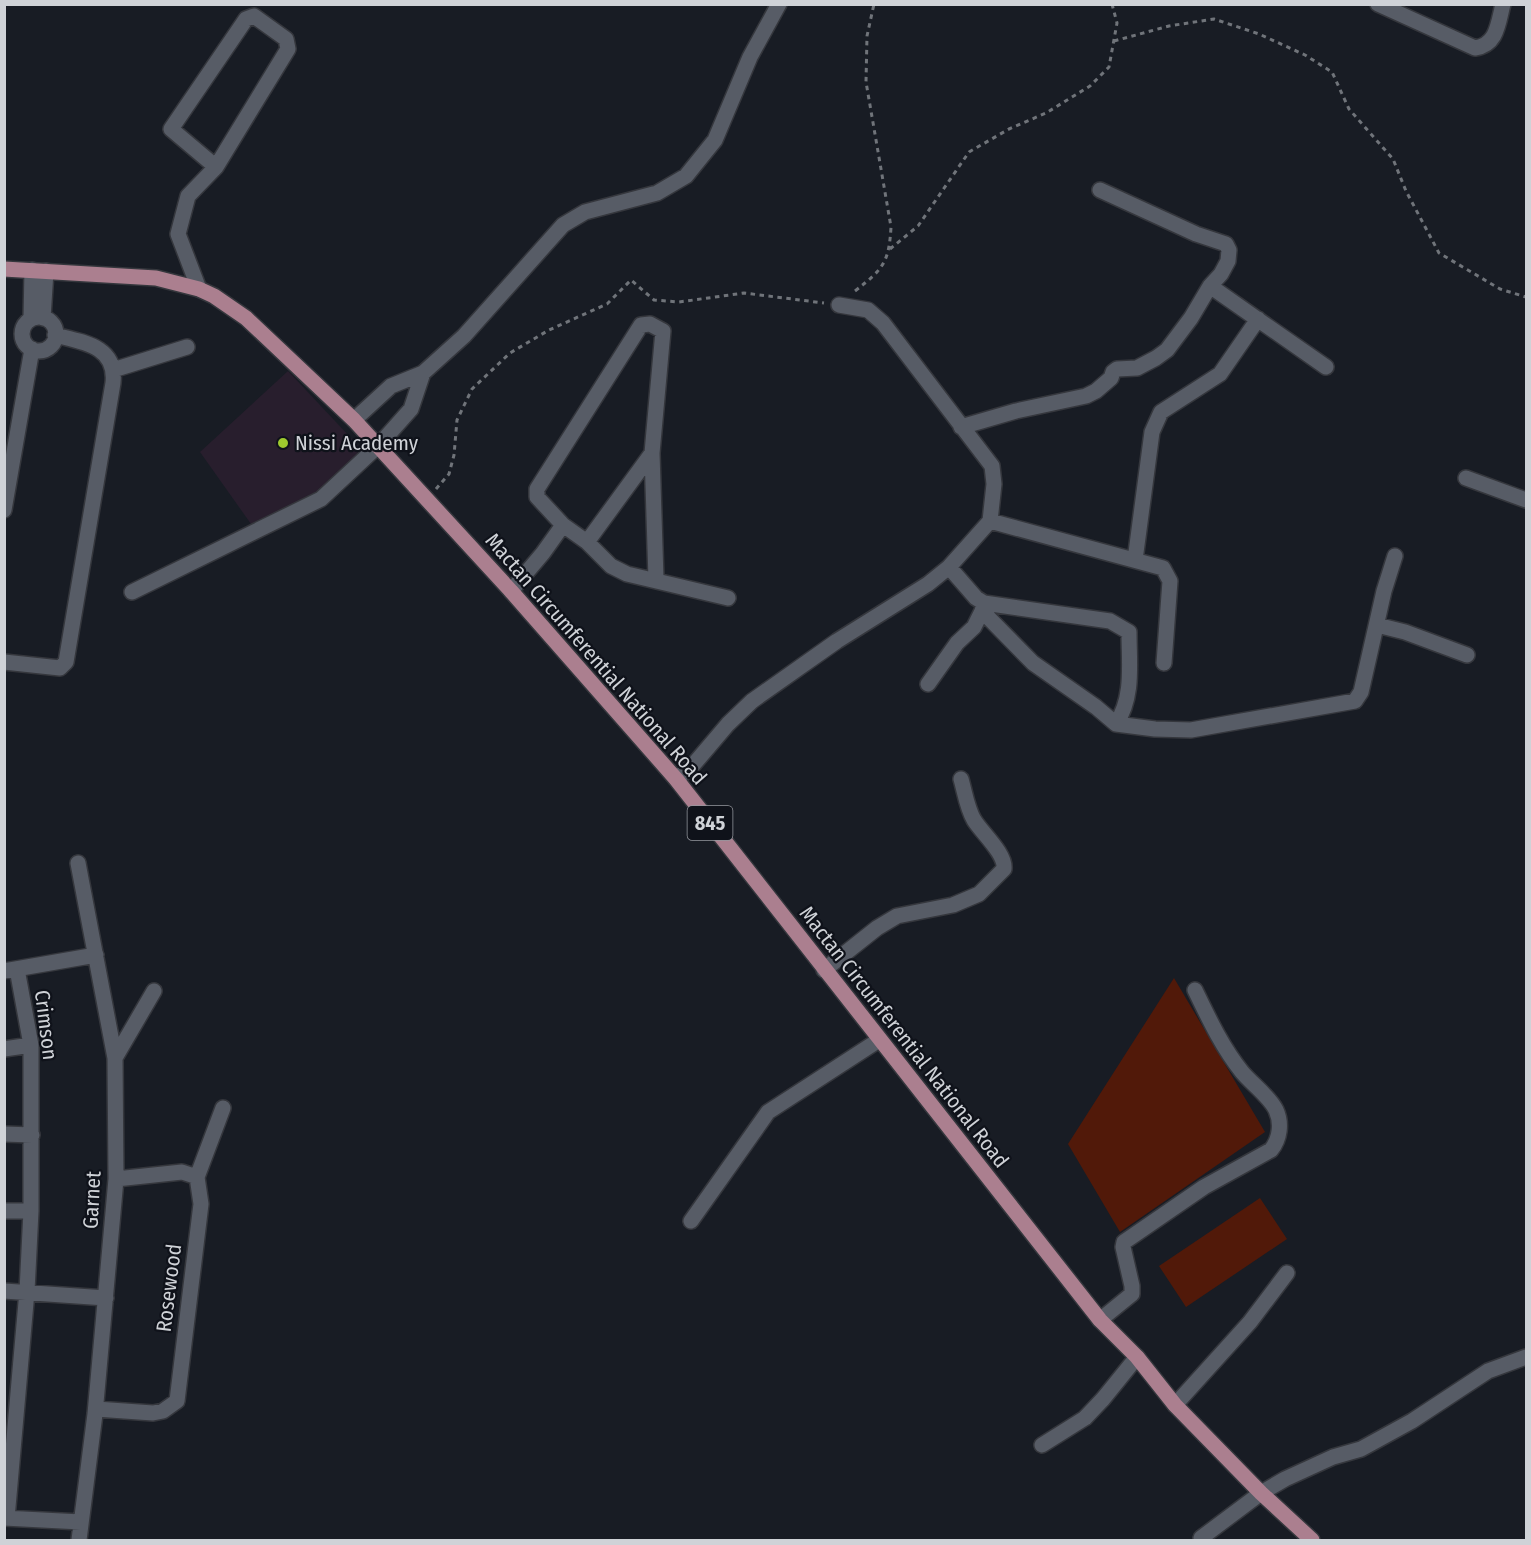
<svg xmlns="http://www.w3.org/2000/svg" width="1531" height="1545" font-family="'Fira Sans Condensed',sans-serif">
<rect width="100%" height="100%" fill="#181c24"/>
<path fill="#281e2d" d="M 288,371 L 366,454 L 315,501 L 251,524 L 200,452 Z"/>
<path fill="#511909" d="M 1174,978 L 1265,1132 L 1120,1232 L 1068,1144 Z
M 1260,1198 L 1287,1239 L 1186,1307 L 1159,1266 Z"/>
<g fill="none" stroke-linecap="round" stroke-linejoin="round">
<g stroke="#35373d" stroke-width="18">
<path id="minor" d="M 1378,4 L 1475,48 C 1497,45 1498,24 1503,4
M 1210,286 L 1326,367
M 199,289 L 178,234 L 188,196 L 216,167 L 288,49 L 286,39 L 254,16 L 246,19 L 171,129 L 216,167
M22 334a17 17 0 1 1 34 0a17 17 0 1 1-34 0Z
M 43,318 L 46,271
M 31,319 L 32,270
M 113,370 L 187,347
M 354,420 L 391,386 L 423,373 L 464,336 L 563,225 L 585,212 L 657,193 L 686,176 L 715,140 L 750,57 L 779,4
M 961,427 L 1016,411 L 1086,396 L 1096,391 L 1111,378 L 1113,372 L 1117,369 L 1137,368 L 1156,358 L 1167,350 L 1191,318 L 1210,286 L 1221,274 L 1228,261 L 1229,250 L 1226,244 L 1196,234 L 1100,190
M 1466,478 L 1526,500
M 4,510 L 32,349
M 990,521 L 1163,568 L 1170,581 L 1164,663
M 587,542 L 652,453
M 1135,560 L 1152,432 L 1161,412 L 1220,374 L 1258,319
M 949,567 L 976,598 L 984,603 L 1110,621 L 1129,632 C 1129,664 1134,697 1116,724
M 656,579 L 652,453 L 663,331 L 650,324 L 641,325 L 537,489 L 537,497 L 563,525 L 587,542 L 611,566 L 627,574 L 728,598
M 511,591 L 543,553 L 563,525
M 132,592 L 321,499 L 379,445 L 411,409 L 423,373
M 984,603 L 982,611 L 1033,663 L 1096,707 L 1116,724 L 1155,729 L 1191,730 L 1355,701 L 1361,692 L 1384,591 L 1395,556
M 1377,625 L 1405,632 L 1467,655
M 4,662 L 60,668 L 66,662 L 113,383 C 117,346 83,342 55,335
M 928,684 L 957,643 L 974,627 L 982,611
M 676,779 L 694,764 L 728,724 L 752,701 L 837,641 L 928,584 L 949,567 L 990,521 L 994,484 L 992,466 L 883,323 L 868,310 L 839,305
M 78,863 L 115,1058 L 116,1179 L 95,1414 L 79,1540
M 824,970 L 877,928 L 897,916 L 953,905 L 979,894 L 1004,869 C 1006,854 982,833 974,820 C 967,808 965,793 961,779
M 4,971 L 96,955
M 4,1049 L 31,1045
M 115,1058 L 154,991
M 4,1134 L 32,1135
M 116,1179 L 182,1172 L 197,1177
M 4,1211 L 31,1211
M 691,1221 L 768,1112 L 879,1040
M 4,1291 L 106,1298
M 1100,1320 L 1132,1294 L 1132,1286 L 1123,1247 L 1124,1242 L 1204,1187 L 1271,1150 C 1280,1139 1282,1123 1276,1110 C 1270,1097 1251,1083 1242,1072 C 1222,1047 1209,1019 1195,990
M 1175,1405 L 1250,1322 L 1287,1273
M 96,1409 L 153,1413 L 163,1411 L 177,1401 L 201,1204 L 197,1177 L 223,1108
M 1042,1445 L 1085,1418 L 1103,1399 L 1137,1357
M 4,1518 L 81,1522
M 7,1518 L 27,1291 L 31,1211 L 31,1045 L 17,969
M 1201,1538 L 1261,1493 L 1285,1479 L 1333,1457 L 1361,1449 L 1412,1421 L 1488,1371 L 1526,1357"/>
</g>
<g stroke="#35373d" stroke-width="18">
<path id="major" d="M 4,269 L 156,278 L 199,289 L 214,296 L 246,318 L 354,420 L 511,591 L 676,779 L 1100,1320 L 1137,1357 L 1175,1405 L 1261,1493 L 1312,1540"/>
</g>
<path stroke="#70747a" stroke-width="3" stroke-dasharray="4.5 4.5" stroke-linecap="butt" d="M 1114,41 L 1169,26 L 1214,19 L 1259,34 L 1305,55 L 1332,72 L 1349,109 L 1393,159 L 1406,191 L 1439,253 L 1500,289 L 1526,297
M 890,249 L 918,226 L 969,152 L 1009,129 L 1046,113 L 1090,86 L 1109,67 L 1117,23 L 1112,4
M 855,291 C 883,269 889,263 891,227 L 866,82 L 867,36 L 874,4
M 436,489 L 449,474 L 454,455 L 457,420 L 472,389 L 510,353 L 549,330 L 607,304 L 631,280 L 654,300 L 679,302 L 744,293 L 824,303"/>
<use href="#minor" stroke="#575c66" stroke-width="15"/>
<use href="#major" stroke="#ab7f8f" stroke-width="15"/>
</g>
<circle fill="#9eca2e" stroke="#0f121a" stroke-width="2" cx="283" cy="443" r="6"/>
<g text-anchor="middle" stroke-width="4.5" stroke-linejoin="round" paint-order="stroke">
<rect fill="#0f121a" stroke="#95989e" stroke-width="1.5" x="687.5" y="806" width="45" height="34" rx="4.5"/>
<g font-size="20" font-weight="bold" fill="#cfd2d7">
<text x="710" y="830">845</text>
</g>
<g font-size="21" fill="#cfd2d7" stroke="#0f121a" text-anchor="start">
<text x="295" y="450">Nissi Academy</text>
</g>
<g font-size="21" fill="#cfd2d7" stroke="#0f121a">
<text transform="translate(596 659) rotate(49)" y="7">Mactan Circumferential National Road</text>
<text transform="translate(46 1025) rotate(83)" y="7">Crimson</text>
<text transform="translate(904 1037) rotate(52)" y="7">Mactan Circumferential National Road</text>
<text transform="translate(92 1200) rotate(-87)" y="7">Garnet</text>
<text transform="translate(169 1288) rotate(-83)" y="7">Rosewood</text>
</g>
</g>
<rect width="1531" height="1545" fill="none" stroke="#cfd2d7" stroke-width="12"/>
</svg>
